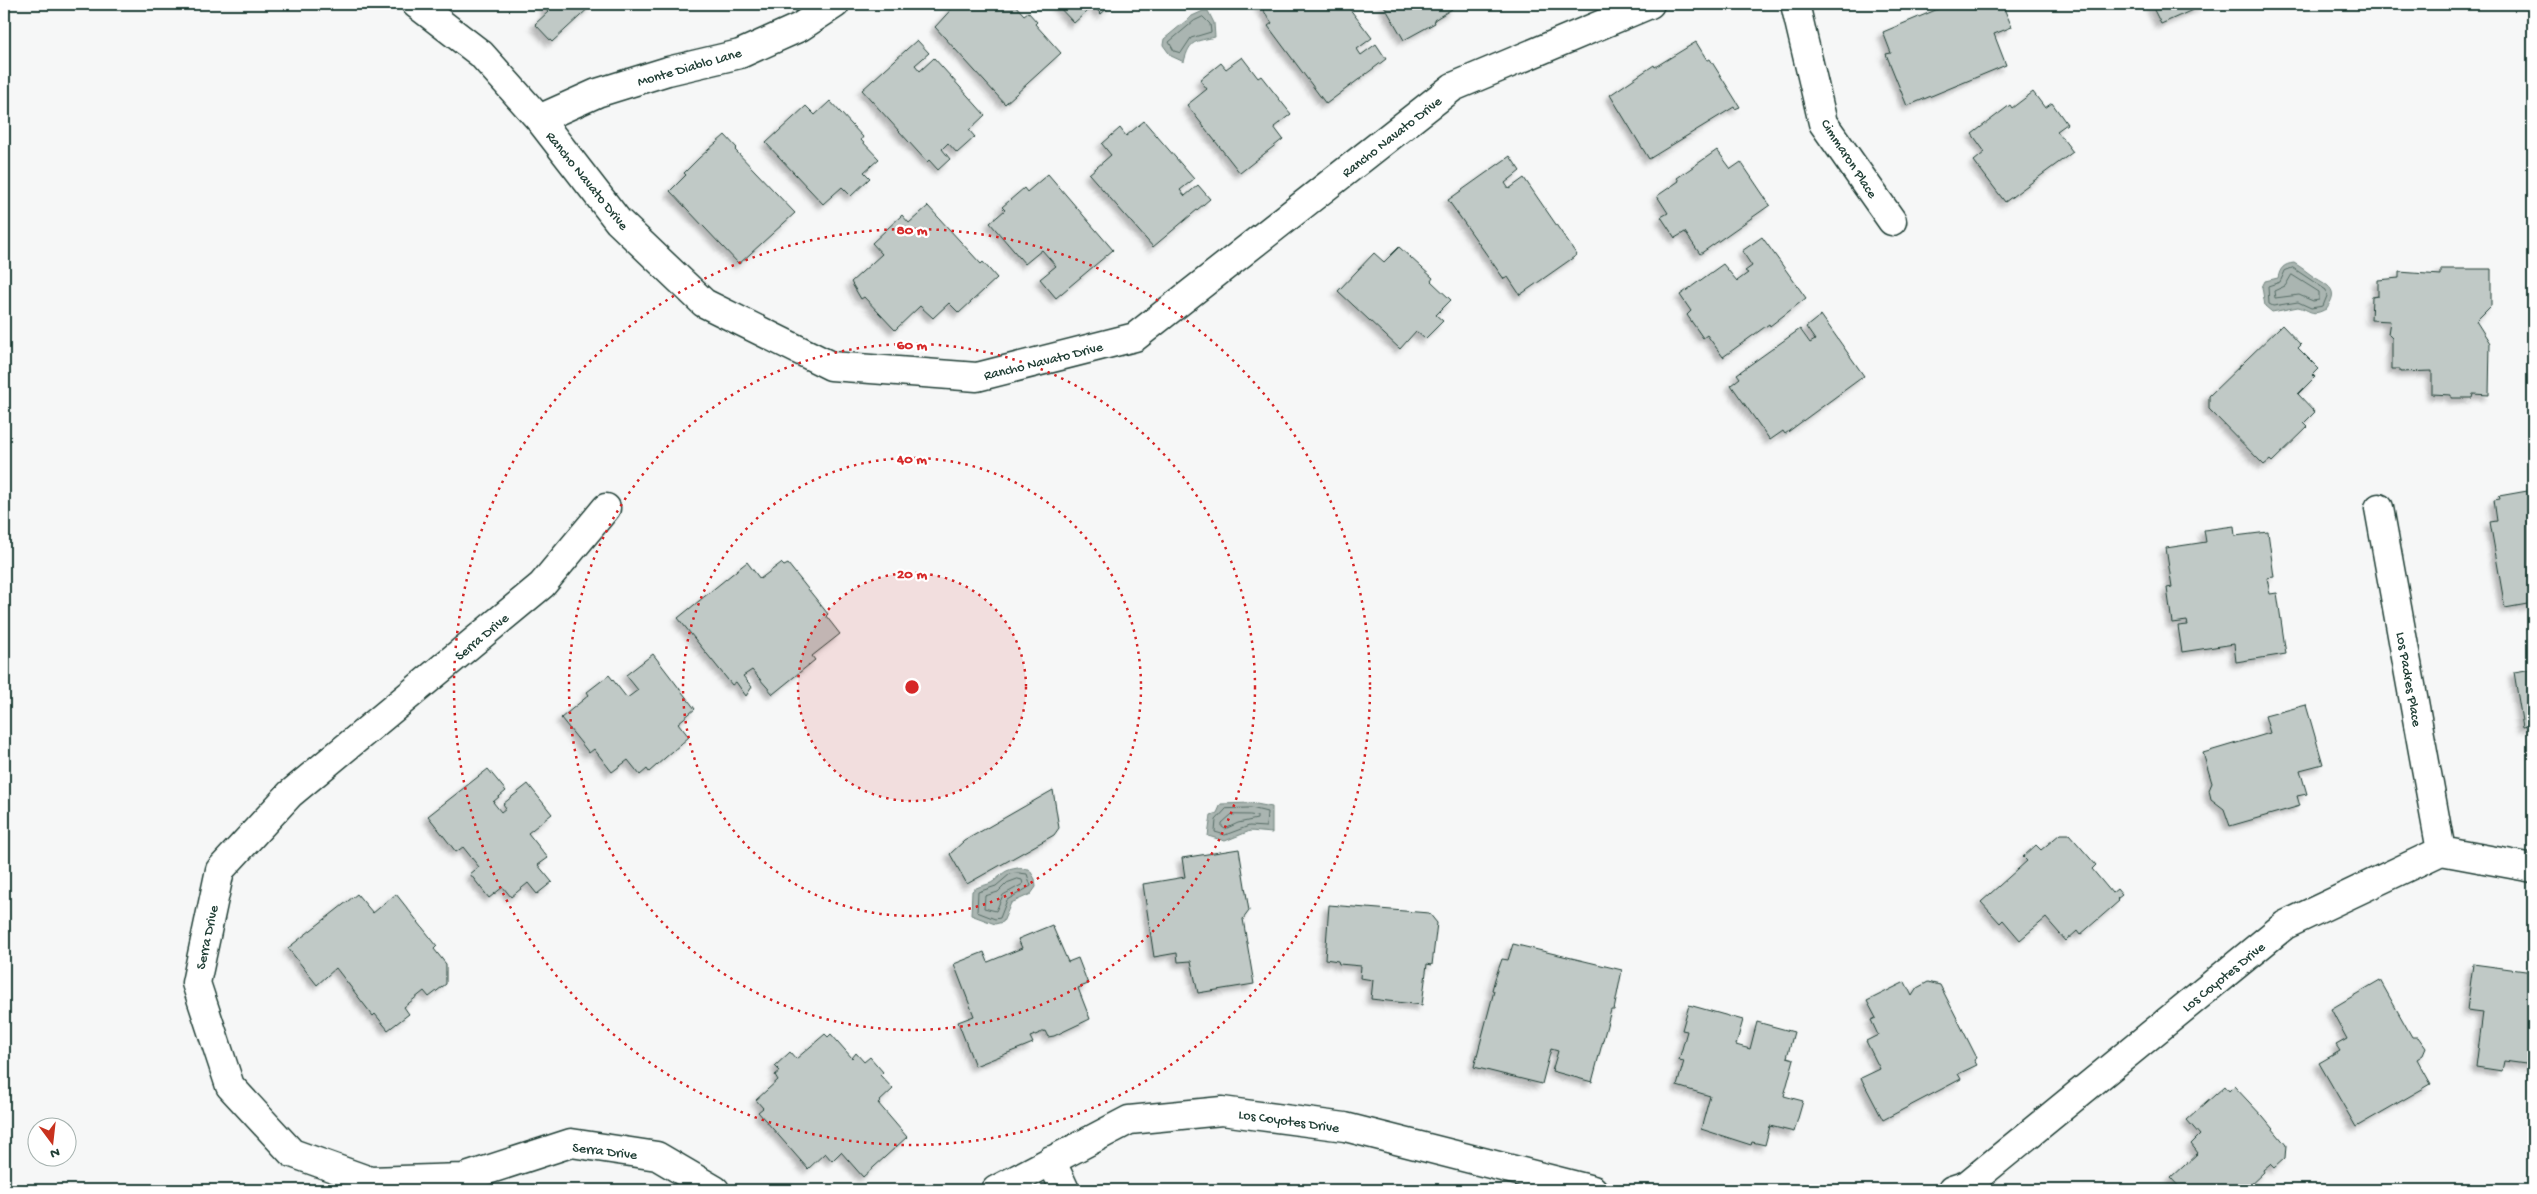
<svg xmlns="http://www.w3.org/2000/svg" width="2537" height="1194" font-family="'Gochi Hand',sans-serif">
<defs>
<filter id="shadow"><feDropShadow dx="-4.5" dy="4.5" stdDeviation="2.5" flood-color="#0004"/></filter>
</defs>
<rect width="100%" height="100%" fill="#f6f7f7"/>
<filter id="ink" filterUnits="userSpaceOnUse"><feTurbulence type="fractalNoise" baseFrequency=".02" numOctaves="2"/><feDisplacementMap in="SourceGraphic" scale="10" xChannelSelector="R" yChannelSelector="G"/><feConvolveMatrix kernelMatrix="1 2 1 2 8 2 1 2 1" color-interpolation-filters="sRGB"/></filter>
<g filter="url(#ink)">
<path fill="#aab5b1" stroke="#72857f" d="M 1203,11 L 1208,11 L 1214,23 L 1215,37 C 1195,42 1190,39 1184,62 L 1171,56 L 1163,45 L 1164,39 L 1192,16 Z
M 2294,263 C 2301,267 2307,272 2314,277 C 2329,286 2340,290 2326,309 C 2311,317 2311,310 2298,307 L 2272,312 L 2265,306 L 2262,287 L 2265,281 L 2278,278 C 2280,268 2284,264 2294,263 Z
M 1251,803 L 1272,807 L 1272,833 L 1250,831 L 1225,841 L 1208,836 L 1211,815 L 1217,813 L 1221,804 Z
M 1018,868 L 1029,869 L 1035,879 L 1036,887 L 1031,894 L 1011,903 L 1003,922 L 995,924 L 971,915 L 972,891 C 978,885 988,886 994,881 C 1004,873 1004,870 1018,868 Z"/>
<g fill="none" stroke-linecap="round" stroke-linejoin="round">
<path stroke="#576d66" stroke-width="1" d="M 1203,17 L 1210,24 L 1211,32 L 1191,38 L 1181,53 L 1174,51 L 1169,42 L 1194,21 Z
M 2293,268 L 2326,290 L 2327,296 L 2323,306 L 2311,308 L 2298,302 L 2273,306 L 2269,304 L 2268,286 L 2280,282 L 2285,271 Z
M 2292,275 L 2319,292 L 2319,300 L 2313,301 L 2299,295 L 2275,298 L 2274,291 L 2285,286 Z
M 1251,808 L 1267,812 L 1266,827 L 1249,826 L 1225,835 L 1215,832 L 1216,820 L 1226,809 Z
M 1250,815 L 1257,816 L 1257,819 L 1238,823 L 1225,829 L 1222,827 L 1222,823 L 1231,815 Z
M 1019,873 L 1027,874 L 1031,886 L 1007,900 L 1000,918 L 995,919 L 977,912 L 978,892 L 996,886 L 1010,874 Z
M 1018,879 L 1022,880 L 1023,884 L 1003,895 L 996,911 L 984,908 L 985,896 L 998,892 L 1007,883 Z"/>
</g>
<path fill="#c0c9c6" stroke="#1f3d34" filter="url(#shadow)" d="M 545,4 L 593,4 L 552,42 L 535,24 L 548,12 L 543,6 Z
M 956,4 L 1014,4 L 1024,15 L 1028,12 L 1037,22 L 1035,24 L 1061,53 L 1005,104 L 935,27 Z
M 1056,4 L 1112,4 L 1101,14 L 1093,6 L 1074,23 Z
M 1259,4 L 1346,4 L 1372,38 L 1357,49 L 1361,55 L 1376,44 L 1386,59 L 1326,104 L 1268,26 L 1272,23 Z
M 1383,4 L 1454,4 L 1451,6 L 1452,9 L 1434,20 L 1435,23 L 1404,40 Z
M 1950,4 L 2002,4 L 2012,27 L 1994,34 L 2006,65 L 1907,106 L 1886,54 L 1891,53 L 1883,32 Z
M 2151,4 L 2206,4 L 2161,24 Z
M 917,40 L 929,53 L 915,65 L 920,71 L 934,58 L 985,115 L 969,130 L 975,137 L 957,153 L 948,143 L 942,149 L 950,159 L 938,170 L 929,160 L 927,162 L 862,90 Z
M 1696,42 L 1707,60 L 1710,59 L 1740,107 L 1735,109 L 1734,107 L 1649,159 L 1610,95 L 1654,65 L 1655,67 Z
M 1242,57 L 1258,78 L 1261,76 L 1291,114 L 1274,127 L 1283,139 L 1240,173 L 1187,105 L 1207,89 L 1200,80 L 1221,63 L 1226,69 Z
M 2033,92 L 2045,108 L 2052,103 L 2067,124 L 2057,131 L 2073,152 L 2005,202 L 1974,161 L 1985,152 L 1972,134 L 2010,105 L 2012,108 Z
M 830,101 L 863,137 L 861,140 L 879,159 L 864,172 L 870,178 L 851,196 L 842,187 L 823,204 L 766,143 L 806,106 L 815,115 Z
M 1144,121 L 1194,179 L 1180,190 L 1185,196 L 1198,185 L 1210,199 L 1153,247 L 1089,174 L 1111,155 L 1102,144 L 1120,128 L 1126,136 Z
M 725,135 L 737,148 L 735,150 L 795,213 L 739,264 L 670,191 L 686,175 L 684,173 L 699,158 Z
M 1717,150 L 1731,169 L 1741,162 L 1770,205 L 1700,254 L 1685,232 L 1675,238 L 1661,217 L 1668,213 L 1657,196 L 1679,181 L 1677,178 Z
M 1510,156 L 1520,171 L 1505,183 L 1509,189 L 1524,178 L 1577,255 L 1520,295 L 1508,277 L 1504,279 L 1448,200 Z
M 1048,174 L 1113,250 L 1056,298 L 1040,279 L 1056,266 L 1042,250 L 1025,264 L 990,223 L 1005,210 L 1002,207 L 1024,188 L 1027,192 Z
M 928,206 L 981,264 L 983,262 L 997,278 L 959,313 L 949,303 L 933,318 L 920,306 L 895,330 L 864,297 L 861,299 L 851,282 L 882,254 L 872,243 L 902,215 L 909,223 Z
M 1762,237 L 1806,298 L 1770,326 L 1769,324 L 1723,357 L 1707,335 L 1703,338 L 1687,315 L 1691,311 L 1680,295 L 1723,264 L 1737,281 L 1748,273 L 1745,271 L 1752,266 L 1742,251 Z
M 1399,247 L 1433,278 L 1431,281 L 1451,300 L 1436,315 L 1443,321 L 1425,339 L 1416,331 L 1400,349 L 1338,291 L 1374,253 L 1384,262 Z
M 2441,269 L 2491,269 L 2491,306 L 2476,321 L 2490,343 L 2489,395 L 2473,394 L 2472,398 L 2451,398 L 2451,395 L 2432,394 L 2432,371 L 2400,372 L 2400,369 L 2392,369 L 2392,338 L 2388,334 L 2390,321 L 2371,320 L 2372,297 L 2378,296 L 2378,280 L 2399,278 L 2399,272 L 2441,275 Z
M 1821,315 L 1864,376 L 1785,434 L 1783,431 L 1770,440 L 1731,385 L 1740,378 L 1737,374 L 1800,329 L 1810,343 L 1815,340 L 1806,327 Z
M 2282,325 L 2301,345 L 2298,348 L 2319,369 L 2313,375 L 2315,377 L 2298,394 L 2315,412 L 2304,423 L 2308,427 L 2272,462 L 2270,460 L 2264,465 L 2209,409 L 2209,396 Z
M 2533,490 L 2533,603 L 2505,608 L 2490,522 L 2497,521 L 2494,500 L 2500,499 L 2499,496 Z
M 2234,526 L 2235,536 L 2268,532 L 2274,577 L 2267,578 L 2270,594 L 2277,593 L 2286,654 L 2236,662 L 2234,644 L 2182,652 L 2178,626 L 2188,625 L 2187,621 L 2172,623 L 2167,588 L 2172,587 L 2166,548 L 2206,542 L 2204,530 Z
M 747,562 L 760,579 L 781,563 L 784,566 L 788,564 L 828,614 L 826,616 L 840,634 L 812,656 L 815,660 L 773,694 L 752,670 L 743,676 L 752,687 L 746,696 L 736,682 L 732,685 L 678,618 Z
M 653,654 L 695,709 L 678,723 L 689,737 L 649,772 L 647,769 L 640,775 L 628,760 L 612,772 L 594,749 L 589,753 L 561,718 L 589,695 L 587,692 L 609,675 L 627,698 L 638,690 L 626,675 Z
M 2533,669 L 2533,725 L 2523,727 L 2514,672 Z
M 2306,705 L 2323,764 L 2300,770 L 2307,794 L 2297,796 L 2300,806 L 2230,826 L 2224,809 L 2211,799 L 2209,790 L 2212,783 L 2203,753 L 2270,733 L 2265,716 Z
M 488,769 L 506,791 L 493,802 L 501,812 L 506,808 L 503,804 L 528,784 L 552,814 L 528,833 L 548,858 L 538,865 L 552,882 L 537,894 L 528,883 L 511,897 L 503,887 L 489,898 L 470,874 L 479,867 L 463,847 L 456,852 L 428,816 Z
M 1053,790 L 1059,828 L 1054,835 L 967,884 L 950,854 L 964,841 Z
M 2060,834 L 2069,834 L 2096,865 L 2092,869 L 2112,893 L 2117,889 L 2122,895 L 2117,899 L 2119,901 L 2080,935 L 2077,931 L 2066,941 L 2046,918 L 2020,940 L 2003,920 L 2000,923 L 1981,902 L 2027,861 L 2023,857 L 2036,845 L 2041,850 Z
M 1239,849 L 1249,911 L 1243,919 L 1254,984 L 1198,993 L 1191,961 L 1178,962 L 1177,953 L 1154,957 L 1143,884 L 1185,877 L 1182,858 Z
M 357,894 L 373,913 L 396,894 L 437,946 L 434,949 L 446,964 L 446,984 L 429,997 L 424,991 L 404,1007 L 409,1014 L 388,1030 L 375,1014 L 373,1016 L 336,968 L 317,985 L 288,948 Z
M 1329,905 L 1429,913 L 1437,923 L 1432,965 L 1427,964 L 1422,1005 L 1371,999 L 1373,980 L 1360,978 L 1361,966 L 1339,964 L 1338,961 L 1325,959 Z
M 1052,925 L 1068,962 L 1078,958 L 1088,984 L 1078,988 L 1090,1019 L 1054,1036 L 1048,1037 L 1045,1031 L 1030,1037 L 1033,1043 L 975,1066 L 958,1022 L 974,1016 L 954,964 L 984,952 L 988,962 L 1022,948 L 1018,939 Z
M 1513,944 L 1622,970 L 1614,1010 L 1611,1010 L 1592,1082 L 1552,1071 L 1558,1051 L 1551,1049 L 1542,1084 L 1474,1067 L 1494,991 L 1492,990 L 1495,979 L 1502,959 L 1508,960 Z
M 2473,964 L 2533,972 L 2533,1065 L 2504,1061 L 2502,1071 L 2476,1067 L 2483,1012 L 2467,1010 Z
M 2380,980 L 2412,1037 L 2418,1037 L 2426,1048 L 2423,1055 L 2417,1059 L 2431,1084 L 2356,1127 L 2319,1063 L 2340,1051 L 2336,1045 L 2347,1039 L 2331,1009 Z
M 1905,982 L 1912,996 L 1917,988 L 1928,982 L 1940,985 L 1977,1058 L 1974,1060 L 1977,1065 L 1958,1074 L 1961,1079 L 1883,1120 L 1861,1078 L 1880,1069 L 1866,1041 L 1878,1035 L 1871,1020 L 1876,1018 L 1867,1001 Z
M 1689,1005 L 1743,1020 L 1736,1045 L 1750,1049 L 1757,1022 L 1794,1032 L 1787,1057 L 1794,1059 L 1784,1096 L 1803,1101 L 1794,1132 L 1770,1126 L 1765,1145 L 1752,1142 L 1751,1145 L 1701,1129 L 1710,1096 L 1677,1086 L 1684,1061 L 1679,1060 L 1687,1031 L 1682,1030 Z
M 825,1034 L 828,1037 L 831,1034 L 852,1058 L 856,1053 L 864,1062 L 870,1057 L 883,1072 L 880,1075 L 893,1089 L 878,1103 L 907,1137 L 863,1177 L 841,1152 L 832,1161 L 825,1153 L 808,1169 L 758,1112 L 763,1108 L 756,1100 L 778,1080 L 775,1075 L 780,1071 L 775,1066 L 790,1052 L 796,1059 Z
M 2225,1086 L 2229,1091 L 2234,1086 L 2263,1117 L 2286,1145 L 2285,1158 L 2274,1168 L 2270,1164 L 2263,1170 L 2264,1172 L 2245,1190 L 2182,1190 L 2171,1178 L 2198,1153 L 2191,1144 L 2200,1135 L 2187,1120 Z"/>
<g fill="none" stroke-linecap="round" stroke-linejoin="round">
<g stroke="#1f3d34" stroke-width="31">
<path id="minor" d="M 416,4 L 481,54 L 539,119 L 618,221 L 704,303 L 831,366 L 977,377 L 1135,337 L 1453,87 L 1650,4
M 1795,4 L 1823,123 L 1892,221
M 539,119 L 597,93 L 668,71 L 740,54 L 800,27 L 835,4
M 606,508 L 542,585 L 290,794 L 220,870 L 196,983 L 230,1086 L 292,1153 L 370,1181 L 463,1178 L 571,1143 L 657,1156 L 715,1190
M 2379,508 L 2441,851
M 1051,1160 L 1065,1190
M 996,1190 L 1129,1120 L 1222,1111 L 1345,1127 L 1593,1190
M 1952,1190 L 1967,1185 L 2285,925 L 2441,851 L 2533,868"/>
</g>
<use href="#minor" stroke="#fff" stroke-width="28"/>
</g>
</g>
<circle cx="912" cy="687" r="114" fill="#d62828" fill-opacity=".12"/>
<g fill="none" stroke="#d62828" stroke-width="2.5" stroke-dasharray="2.5 5">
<circle cx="912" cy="687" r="114"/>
<circle cx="912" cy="687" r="229"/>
<circle cx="912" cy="687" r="343"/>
<circle cx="912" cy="687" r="458"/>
</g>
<g text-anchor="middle" stroke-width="4.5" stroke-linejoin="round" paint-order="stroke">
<g font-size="14" fill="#1f3d34" stroke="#fff">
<text transform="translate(689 66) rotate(-16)" y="5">Monte Diablo Lane</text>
<text transform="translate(1391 136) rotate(-38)" y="5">Rancho Navato Drive</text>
<text transform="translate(1850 158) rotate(57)" y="5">Cimmaron Place</text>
<text transform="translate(588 180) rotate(51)" y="5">Rancho Navato Drive</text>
<text transform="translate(1043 360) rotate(-14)" y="5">Rancho Navato Drive</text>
<text transform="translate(481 636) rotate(-40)" y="5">Serra Drive</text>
<text transform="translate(2410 679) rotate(80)" y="5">Los Padres Place</text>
<text transform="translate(206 937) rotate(-78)" y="5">Serra Drive</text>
<text transform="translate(2223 976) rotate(-39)" y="5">Los Coyotes Drive</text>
<text transform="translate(1289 1120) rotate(8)" y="5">Los Coyotes Drive</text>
<text transform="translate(605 1150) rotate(7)" y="5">Serra Drive</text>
</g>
</g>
<circle cx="912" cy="687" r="8" fill="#d62828" stroke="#fff" stroke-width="2.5"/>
<g font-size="15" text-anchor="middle" font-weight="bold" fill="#d62828" stroke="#fff" stroke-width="4.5" stroke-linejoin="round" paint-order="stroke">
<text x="912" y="234">80 m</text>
<text x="912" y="349">60 m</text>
<text x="912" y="463">40 m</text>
<text x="912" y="578">20 m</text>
</g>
<rect width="2537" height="1194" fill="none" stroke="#fff" stroke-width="20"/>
<rect x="10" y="10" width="2517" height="1174" fill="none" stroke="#1f3d34" stroke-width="2" filter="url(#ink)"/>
<g transform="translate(52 1142) rotate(165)"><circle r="24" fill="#ffffff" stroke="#a5b1ae"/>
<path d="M0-4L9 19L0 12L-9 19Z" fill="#c8321e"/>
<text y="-8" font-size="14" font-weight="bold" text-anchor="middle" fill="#1f3d34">N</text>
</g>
</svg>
